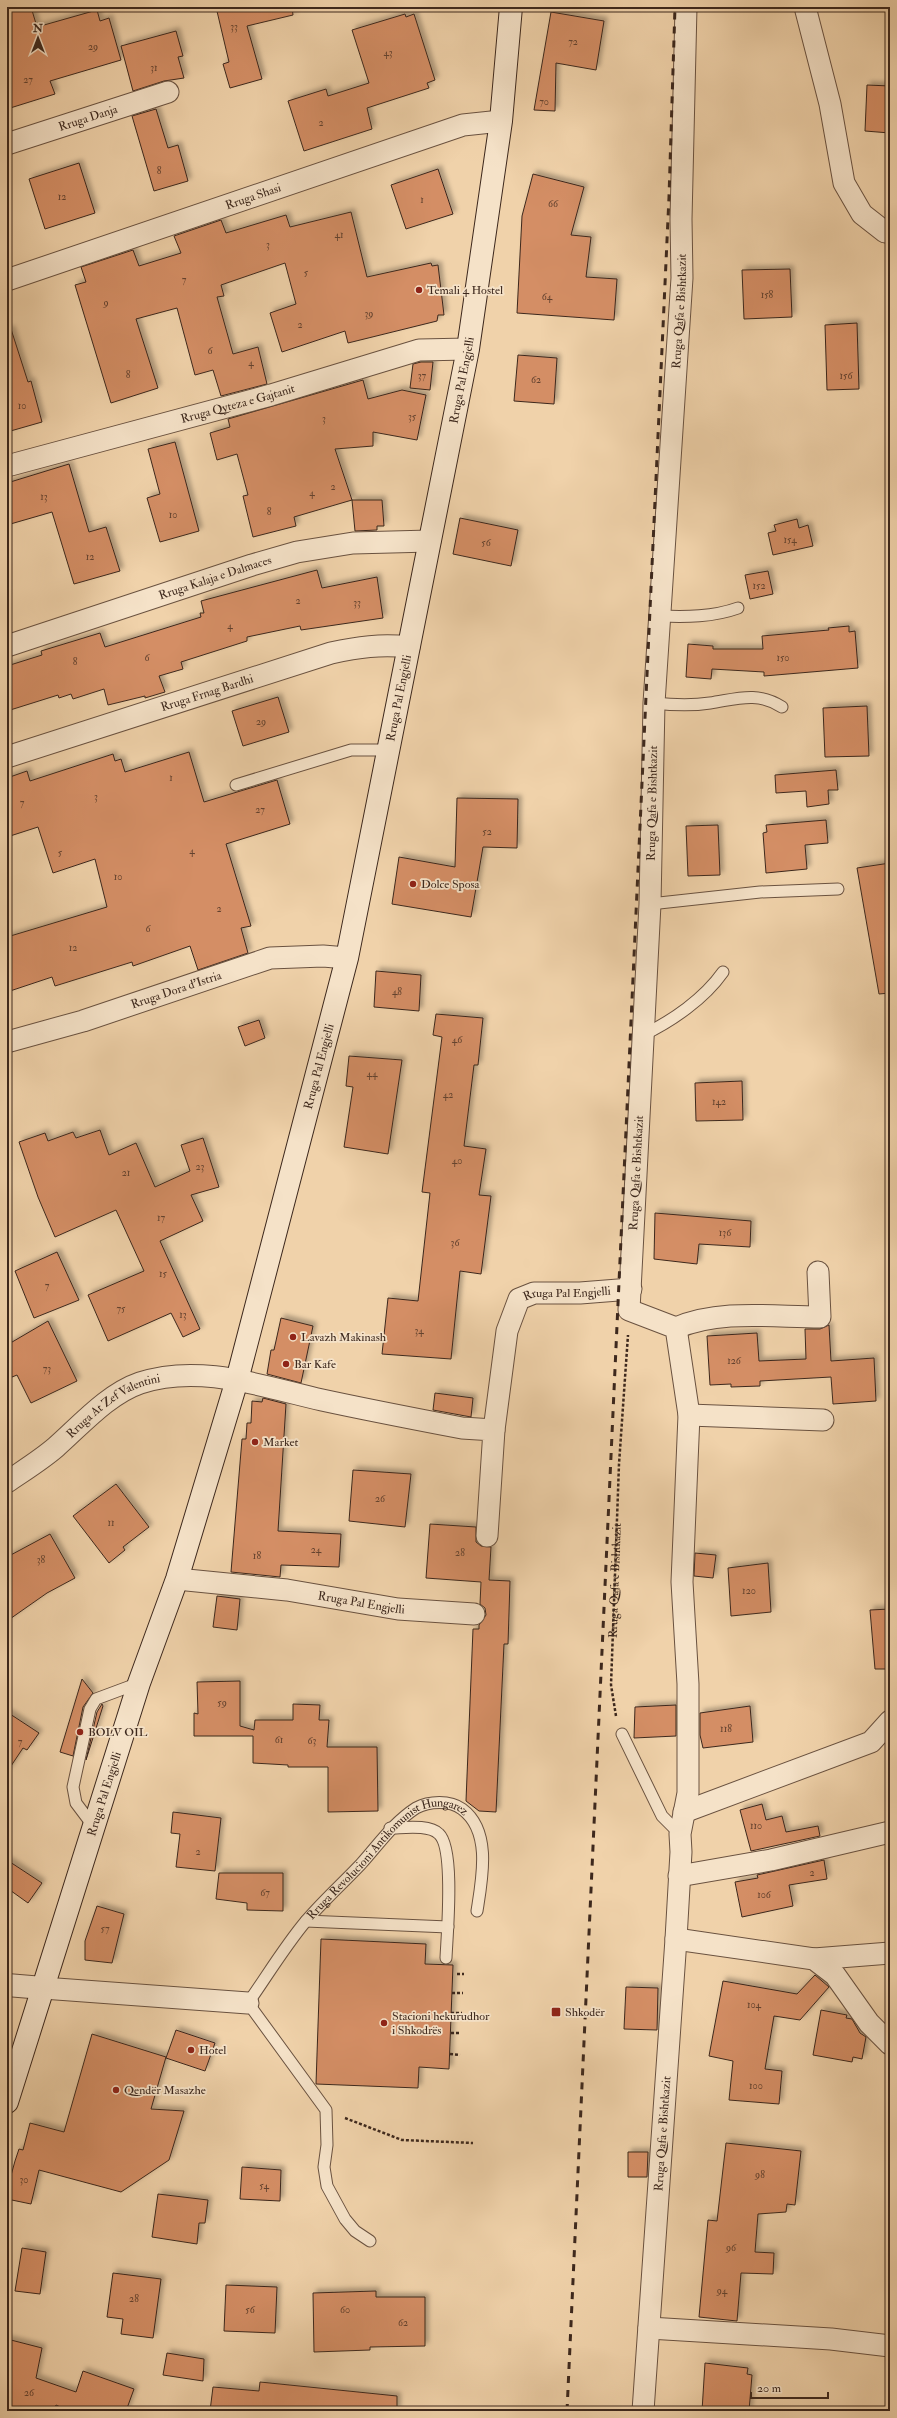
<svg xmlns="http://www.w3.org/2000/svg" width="897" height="2418" font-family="'IM FELL Double Pica',serif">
<defs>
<filter id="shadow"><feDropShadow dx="3.5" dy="-3.5" stdDeviation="2" flood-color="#0004"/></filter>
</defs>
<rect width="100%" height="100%" fill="#f0d2aa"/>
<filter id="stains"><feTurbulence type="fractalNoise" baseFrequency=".005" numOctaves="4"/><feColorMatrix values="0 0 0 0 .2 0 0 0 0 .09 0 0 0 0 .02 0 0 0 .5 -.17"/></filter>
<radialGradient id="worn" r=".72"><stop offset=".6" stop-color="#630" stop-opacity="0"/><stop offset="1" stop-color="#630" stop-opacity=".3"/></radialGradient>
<path fill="#d48e65" stroke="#3d281d" filter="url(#shadow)" d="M 25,7 L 31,7 L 37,27 L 97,10 L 100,21 L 109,18 L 121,60 L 50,81 L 55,94 L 7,109 L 7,13 Z
M 216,7 L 292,7 L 293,15 L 247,26 L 262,79 L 230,88 L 223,64 L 229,62 Z
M 551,12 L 604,21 L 596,70 L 556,63 L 555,111 L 534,110 Z
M 405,14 L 406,17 L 414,14 L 435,80 L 427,83 L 429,88 L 367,108 L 372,129 L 304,151 L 288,101 L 326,89 L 328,96 L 369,83 L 352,30 Z
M 176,31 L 183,56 L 178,57 L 184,78 L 164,81 L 133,91 L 121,46 Z
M 867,85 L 890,86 L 890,133 L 865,131 Z
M 156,109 L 168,148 L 178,145 L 188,181 L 154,191 L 132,116 Z
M 79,163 L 95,213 L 45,229 L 29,179 Z
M 438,169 L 453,214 L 406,229 L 391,185 Z
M 533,174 L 584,187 L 571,235 L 591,237 L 586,277 L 617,279 L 614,320 L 517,313 L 522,216 Z
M 351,212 L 367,277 L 431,263 L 432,266 L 438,265 L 444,315 L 438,315 L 437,321 L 348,343 L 345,331 L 282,352 L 270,313 L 296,304 L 285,263 L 221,285 L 224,296 L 217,297 L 233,354 L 258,347 L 267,384 L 221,396 L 213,370 L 195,375 L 177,308 L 136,319 L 158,388 L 111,403 L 75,285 L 86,282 L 81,267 L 133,250 L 139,266 L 181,253 L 174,236 L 221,220 L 226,233 L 286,215 L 290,227 Z
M 790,269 L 792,317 L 744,319 L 742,270 Z
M 857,323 L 859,389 L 827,390 L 825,325 Z
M 11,329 L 28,382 L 31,381 L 42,422 L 7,432 L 7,330 Z
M 518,355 L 557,358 L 554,404 L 514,401 Z
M 421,362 L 433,362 L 430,390 L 410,388 L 413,364 Z
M 363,380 L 368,399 L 402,390 L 426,395 L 417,440 L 373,432 L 373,446 L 335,449 L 352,500 L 294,517 L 296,526 L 253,537 L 243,496 L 248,495 L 237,454 L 217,460 L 210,433 L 230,427 L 228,419 Z
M 175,442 L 199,531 L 160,542 L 147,498 L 160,494 L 148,449 Z
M 69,464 L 89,532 L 106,527 L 120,571 L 74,584 L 52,512 L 7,525 L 7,483 Z
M 352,500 L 382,500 L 384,526 L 377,526 L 377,530 L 355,531 Z
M 460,518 L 518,530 L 511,566 L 453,554 Z
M 797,519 L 799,528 L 808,525 L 813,546 L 773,555 L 768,533 L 776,531 L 774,525 Z
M 317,570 L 322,588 L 377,577 L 383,618 L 301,630 L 300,626 L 247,637 L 247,641 L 181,662 L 183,669 L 159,676 L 165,692 L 145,698 L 145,696 L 108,705 L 104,689 L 73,699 L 71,694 L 59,698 L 58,695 L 7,711 L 7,666 L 42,655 L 41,651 L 100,633 L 105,647 L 201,617 L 200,613 L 204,613 L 201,601 Z
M 768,571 L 773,594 L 750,599 L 745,575 Z
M 849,626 L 849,632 L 855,631 L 858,668 L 764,676 L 764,672 L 712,669 L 711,679 L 686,677 L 688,644 L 713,646 L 713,649 L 763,649 L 762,636 L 829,630 L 828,628 Z
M 278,697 L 289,732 L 243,746 L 232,711 Z
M 867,706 L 869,756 L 825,757 L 823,708 Z
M 189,752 L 204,802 L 277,780 L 290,824 L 226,844 L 251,926 L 241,928 L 248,953 L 198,970 L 190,946 L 133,966 L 132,962 L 55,986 L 52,977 L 7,992 L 7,937 L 107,907 L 95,859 L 53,873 L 38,827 L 7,837 L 7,778 L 27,771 L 30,781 L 113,754 L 115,761 L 121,759 L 125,772 Z
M 836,770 L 838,790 L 828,790 L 829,804 L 807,807 L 806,791 L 776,793 L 775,775 Z
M 457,798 L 518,799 L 517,848 L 483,847 L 471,917 L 392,904 L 399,857 L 455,867 Z
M 826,820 L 828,843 L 805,845 L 807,869 L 766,873 L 763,833 L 767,832 L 766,825 Z
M 718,825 L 720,875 L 688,876 L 686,826 Z
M 890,863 L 890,993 L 879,994 L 857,868 Z
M 376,971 L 421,975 L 419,1011 L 374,1007 Z
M 436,1014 L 483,1018 L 478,1065 L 474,1065 L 464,1146 L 486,1149 L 479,1195 L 491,1196 L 481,1274 L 460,1271 L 451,1359 L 382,1354 L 388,1298 L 418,1301 L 430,1193 L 422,1192 L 442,1037 L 433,1035 Z
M 259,1020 L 265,1038 L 245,1046 L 238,1027 Z
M 349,1056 L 402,1060 L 388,1154 L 344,1147 L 353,1087 L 346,1086 Z
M 742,1081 L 743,1120 L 696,1121 L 695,1083 Z
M 100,1130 L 109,1155 L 136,1143 L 155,1187 L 190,1171 L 181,1145 L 203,1138 L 219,1187 L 191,1195 L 203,1221 L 160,1241 L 200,1329 L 183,1337 L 171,1313 L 108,1341 L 88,1295 L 144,1271 L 116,1210 L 55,1237 L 38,1197 L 19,1142 L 45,1133 L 48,1141 L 73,1132 L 76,1138 Z
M 655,1213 L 751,1221 L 750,1247 L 699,1244 L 697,1264 L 654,1259 Z
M 57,1252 L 79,1300 L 34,1318 L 15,1271 Z
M 281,1318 L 313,1326 L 301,1383 L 267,1374 L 271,1350 L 274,1350 Z
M 48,1321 L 77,1381 L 31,1403 L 17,1375 L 7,1379 L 7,1345 Z
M 829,1325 L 831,1361 L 874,1358 L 876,1401 L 833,1404 L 831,1377 L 760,1381 L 760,1386 L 731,1387 L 731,1384 L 710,1385 L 707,1336 L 757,1333 L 759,1361 L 806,1359 L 805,1329 L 820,1329 Z
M 435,1393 L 473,1398 L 471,1417 L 433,1410 Z
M 263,1398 L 286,1404 L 278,1531 L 341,1534 L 339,1567 L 281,1565 L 280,1577 L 231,1572 L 242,1439 L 246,1439 L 247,1423 L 251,1423 L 252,1401 L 262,1402 Z
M 353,1470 L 411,1474 L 405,1527 L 349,1521 Z
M 116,1484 L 149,1527 L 123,1547 L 125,1550 L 109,1563 L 73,1516 Z
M 430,1524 L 476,1527 L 476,1542 L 481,1546 L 491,1547 L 489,1580 L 510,1581 L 508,1644 L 504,1644 L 496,1812 L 479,1811 L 466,1801 L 473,1629 L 479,1629 L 479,1625 L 486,1615 L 485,1608 L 480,1604 L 481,1582 L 426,1578 Z
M 50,1534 L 75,1578 L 47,1593 L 7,1621 L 7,1557 Z
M 695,1553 L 716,1555 L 713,1578 L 694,1576 Z
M 768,1563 L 771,1612 L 731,1616 L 728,1568 Z
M 217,1596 L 240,1599 L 237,1630 L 213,1627 Z
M 890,1609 L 890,1669 L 875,1669 L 870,1610 Z
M 82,1679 L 93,1693 L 83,1707 L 73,1756 L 60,1752 Z
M 240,1681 L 240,1726 L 254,1730 L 255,1720 L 293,1720 L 293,1704 L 320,1705 L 319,1720 L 329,1720 L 327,1747 L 377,1747 L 378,1811 L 328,1812 L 328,1767 L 288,1767 L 288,1765 L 253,1763 L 253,1736 L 194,1736 L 194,1713 L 198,1714 L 197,1682 Z
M 102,1704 L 103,1706 L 86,1760 L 97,1712 Z
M 676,1705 L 676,1736 L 634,1738 L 635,1707 Z
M 750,1706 L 753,1742 L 703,1748 L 700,1735 L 700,1713 Z
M 7,1712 L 39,1733 L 27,1750 L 23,1748 L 7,1772 Z
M 762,1804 L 766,1820 L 782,1816 L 786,1832 L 818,1826 L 820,1836 L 751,1851 L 740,1810 Z
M 173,1812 L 221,1818 L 215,1871 L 176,1867 L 180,1834 L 171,1833 Z
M 7,1860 L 42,1883 L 28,1903 L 7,1888 Z
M 824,1860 L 827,1879 L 789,1885 L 793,1906 L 742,1917 L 735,1882 L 758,1878 L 757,1875 Z
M 219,1873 L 283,1873 L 283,1911 L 247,1910 L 247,1903 L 216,1899 Z
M 97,1906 L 124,1914 L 112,1963 L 85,1960 L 85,1941 Z
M 321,1939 L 426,1944 L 425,1964 L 453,1965 L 449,2069 L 419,2067 L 418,2088 L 316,2084 Z
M 815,1975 L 829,1987 L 800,2020 L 774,2016 L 765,2069 L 782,2071 L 779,2104 L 729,2100 L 733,2061 L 709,2056 L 723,1981 L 797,1994 Z
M 626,1987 L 658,1988 L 657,2030 L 624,2029 Z
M 821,2010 L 847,2015 L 846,2018 L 852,2019 L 860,2033 L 866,2037 L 862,2059 L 853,2057 L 852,2062 L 813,2055 Z
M 176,2030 L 215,2043 L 205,2071 L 166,2058 Z
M 92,2034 L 166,2057 L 151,2109 L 184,2111 L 169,2160 L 121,2192 L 39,2170 L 31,2204 L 7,2199 L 7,2190 L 15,2161 L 19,2149 L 23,2150 L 30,2123 L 64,2132 Z
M 726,2143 L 801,2151 L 795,2205 L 787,2204 L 786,2212 L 758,2214 L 755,2252 L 774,2253 L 773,2274 L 741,2273 L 737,2321 L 699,2317 L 708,2220 L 717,2221 Z
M 628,2152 L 648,2152 L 647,2177 L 628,2177 Z
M 242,2167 L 281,2170 L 280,2201 L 240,2199 Z
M 158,2194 L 208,2200 L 205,2223 L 199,2223 L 197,2244 L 152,2237 Z
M 22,2248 L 46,2252 L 40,2294 L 15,2291 Z
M 113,2273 L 161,2279 L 153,2338 L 121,2334 L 123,2319 L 107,2317 Z
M 226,2285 L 277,2287 L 275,2333 L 224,2331 Z
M 376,2291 L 376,2297 L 425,2297 L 425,2346 L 370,2347 L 370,2350 L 314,2352 L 313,2293 Z
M 7,2339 L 42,2348 L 36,2378 L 76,2392 L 83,2371 L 134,2389 L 126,2411 L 69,2411 L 56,2405 L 53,2411 L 7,2411 Z
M 167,2353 L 204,2359 L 203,2381 L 163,2375 Z
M 705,2363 L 748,2368 L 747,2374 L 752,2375 L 749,2411 L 702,2411 Z
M 260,2382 L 397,2396 L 397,2411 L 210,2411 L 213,2387 L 259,2391 Z"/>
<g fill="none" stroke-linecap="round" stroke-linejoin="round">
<g stroke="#6a5240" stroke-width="13">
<g id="service">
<path d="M 660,616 C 686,617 713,617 738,608"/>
<path d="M 654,703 C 672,705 691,706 710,703 C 737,699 757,691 782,707"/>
<path d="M 236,785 L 351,750 L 390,750"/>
<path d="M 650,904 L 760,892 L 838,889"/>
<path d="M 643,1035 C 672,1021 704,999 723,972"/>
<path d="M 622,1734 L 662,1816 L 680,1834"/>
<path d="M 94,1827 L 76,1803 L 73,1787 L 90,1709 L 96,1699 L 139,1683"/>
<path d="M 390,1828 C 403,1828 429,1824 439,1834 C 455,1849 447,1934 446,1958"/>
<path d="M 306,1921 L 448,1927"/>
<path id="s2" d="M 370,2241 L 355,2231 L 345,2219 L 327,2186 L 324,2167 L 327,2145 L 326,2110 L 248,2003 C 267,1976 285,1946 306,1921 C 323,1901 343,1883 361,1864 C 379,1844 393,1823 416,1808 C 429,1801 450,1800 462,1809 C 492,1831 482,1879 477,1911"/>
</g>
</g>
<g stroke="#6a5240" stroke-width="23">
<g id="minor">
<path d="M 805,7 L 830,104 L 844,183 L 862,214 L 885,232"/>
<path id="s3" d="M 7,144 L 168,92"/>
<path id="s4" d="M 7,280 L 463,125 L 501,121"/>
<path id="s5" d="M 7,466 L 271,395 L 419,350 L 468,349"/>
<path id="s6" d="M 7,646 L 252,565 L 297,552 L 353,543 L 430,541"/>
<path id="s7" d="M 7,757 L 331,653 C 358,647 381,644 409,647"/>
<path id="s8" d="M 7,1042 L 83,1021 L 270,958 L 323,956 L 347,958"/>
<path d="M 676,1328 C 720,1309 773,1317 820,1317 L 818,1272"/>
<path d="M 689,1415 L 823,1420"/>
<path id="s9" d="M 494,1430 L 507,1331 L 519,1299 L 534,1293 L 580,1293 L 631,1289"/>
<path id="s10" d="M 7,1482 C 23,1471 41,1460 56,1447 C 81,1425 108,1394 140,1383 C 200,1363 264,1387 322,1400 C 368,1410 415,1419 462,1428 L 494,1430 L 487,1536"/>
<path id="s11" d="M 177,1579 L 287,1590 L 398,1609 L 474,1614"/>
<path d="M 684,1812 L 871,1742 L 890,1721"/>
<path d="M 679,1876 L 771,1860 L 890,1832"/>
<path d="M 676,1939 L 814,1959 L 835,1975 L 869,2023 L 890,2044"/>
<path d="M 814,1959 L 890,1953"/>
<path d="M 43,1988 L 248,2003"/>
<path d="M 649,2328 L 831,2339 L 890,2346"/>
<path id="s12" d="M 643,2411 L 676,1939 L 681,1852 L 680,1834 L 688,1793 L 688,1684 L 682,1582 L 689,1415 L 676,1328 L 629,1310 L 650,904 L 654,703 L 682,278 L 681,219 L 686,7"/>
</g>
</g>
<g stroke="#6a5240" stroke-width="24">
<path id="tertiary" d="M 7,1985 L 43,1988"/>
</g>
<g stroke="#3d281d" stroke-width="24">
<g id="secondary">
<path id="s13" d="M 7,2102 L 139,1683 L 177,1579 L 237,1380 L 347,958 L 468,349 L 501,121 L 511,7"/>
</g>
</g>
<g stroke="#3d281d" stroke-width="2.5" stroke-dasharray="3 2" stroke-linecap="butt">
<path id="s1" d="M 616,1716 L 611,1685 L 619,1464 L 628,1335"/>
<path d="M 457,1974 L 464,1974"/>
<path d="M 452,1993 L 463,1993"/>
<path d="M 451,2013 L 462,2013"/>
<path d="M 451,2033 L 461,2033"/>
<path d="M 450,2054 L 460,2055"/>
<path d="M 345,2118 L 402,2140 L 473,2143"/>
</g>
<use href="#service" stroke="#f5e2c8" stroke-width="11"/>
<use href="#minor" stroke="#f5e2c8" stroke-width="21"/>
<use href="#tertiary" stroke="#f5e2c8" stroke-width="22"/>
<use href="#secondary" stroke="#f5e2c8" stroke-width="22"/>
<path stroke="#3d281d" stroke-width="3" stroke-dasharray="7 7" stroke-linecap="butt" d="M 567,2411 L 669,197 L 675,7"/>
</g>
<g fill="#8f2418" stroke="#f5e2c8" stroke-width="1.5">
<circle cx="419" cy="290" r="4"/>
<circle cx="413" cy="884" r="4"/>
<circle cx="293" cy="1337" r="4"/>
<circle cx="286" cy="1364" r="4"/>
<circle cx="255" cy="1442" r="4"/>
<circle cx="80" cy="1732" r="4"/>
<rect x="551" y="2007" width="10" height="10" rx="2"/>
<circle cx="384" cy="2023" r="4"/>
<circle cx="191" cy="2050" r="4"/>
<circle cx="116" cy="2090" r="4"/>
</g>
<g text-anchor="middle" stroke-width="3.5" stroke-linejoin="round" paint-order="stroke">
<g font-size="10" fill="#63422f">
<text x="234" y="30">33</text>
<text x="573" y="45">72</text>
<text x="93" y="50">29</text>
<text x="388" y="56">43</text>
<text x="154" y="71">31</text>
<text x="28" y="83">27</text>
<text x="544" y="105">70</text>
<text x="321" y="126">2</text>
<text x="159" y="174">8</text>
<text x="62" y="200">12</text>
<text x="422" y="203">1</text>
<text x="553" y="207">66</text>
<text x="339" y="238">41</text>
<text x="268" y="248">3</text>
<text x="306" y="276">5</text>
<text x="184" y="283">7</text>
<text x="767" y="298">158</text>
<text x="547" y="300">64</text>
<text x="106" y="306">9</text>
<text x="369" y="317">39</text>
<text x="300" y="328">2</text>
<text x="210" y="354">6</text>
<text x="251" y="366">4</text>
<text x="128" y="378">8</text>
<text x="422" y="379">37</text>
<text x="846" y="379">156</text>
<text x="536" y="383">62</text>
<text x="22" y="409">10</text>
<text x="412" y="420">35</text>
<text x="324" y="422">3</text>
<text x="333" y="490">2</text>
<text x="312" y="496">4</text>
<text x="44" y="500">13</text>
<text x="269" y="515">8</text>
<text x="173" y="518">10</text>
<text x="790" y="543">154</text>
<text x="486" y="546">56</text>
<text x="90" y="560">12</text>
<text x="759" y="589">152</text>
<text x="298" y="604">2</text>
<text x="357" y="606">33</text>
<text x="230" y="629">4</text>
<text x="147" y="661">6</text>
<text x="783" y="661">150</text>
<text x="75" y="665">8</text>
<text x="261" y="725">29</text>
<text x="171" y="781">1</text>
<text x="96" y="800">3</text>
<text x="22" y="806">7</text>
<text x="260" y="813">27</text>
<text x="487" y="835">52</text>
<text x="192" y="854">4</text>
<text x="60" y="856">5</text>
<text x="118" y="880">10</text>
<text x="219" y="912">2</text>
<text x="148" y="932">6</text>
<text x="73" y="951">12</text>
<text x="397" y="995">48</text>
<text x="457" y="1043">46</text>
<text x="372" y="1077">44</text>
<text x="448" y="1098">42</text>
<text x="719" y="1105">142</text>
<text x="457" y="1164">40</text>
<text x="200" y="1170">23</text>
<text x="126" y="1176">21</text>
<text x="161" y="1221">17</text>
<text x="725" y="1236">136</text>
<text x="455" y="1246">36</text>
<text x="163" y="1277">15</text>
<text x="47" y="1289">7</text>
<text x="121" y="1312">75</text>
<text x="183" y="1318">13</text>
<text x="419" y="1334">34</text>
<text x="734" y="1364">126</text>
<text x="47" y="1372">73</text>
<text x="380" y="1502">26</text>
<text x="111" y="1526">11</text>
<text x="316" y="1553">24</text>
<text x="460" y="1556">28</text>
<text x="257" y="1559">18</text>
<text x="41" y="1563">38</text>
<text x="749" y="1594">120</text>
<text x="222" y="1706">59</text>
<text x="726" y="1732">118</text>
<text x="279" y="1743">61</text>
<text x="312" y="1744">63</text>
<text x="20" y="1745">7</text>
<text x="756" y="1829">110</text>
<text x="198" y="1855">2</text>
<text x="812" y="1876">2</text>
<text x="265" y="1896">67</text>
<text x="764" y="1898">106</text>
<text x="105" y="1932">57</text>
<text x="754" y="2008">104</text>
<text x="756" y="2089">100</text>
<text x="760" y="2178">98</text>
<text x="24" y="2183">30</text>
<text x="264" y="2189">54</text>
<text x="731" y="2251">96</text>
<text x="722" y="2294">94</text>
<text x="134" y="2302">28</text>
<text x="250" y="2313">56</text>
<text x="345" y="2313">60</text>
<text x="403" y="2326">62</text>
<text x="29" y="2396">26</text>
</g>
<g font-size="12" fill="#3d281d" stroke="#f5e2c8">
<text dy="4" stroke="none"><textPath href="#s3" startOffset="85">Rruga Danja</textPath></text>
<text dy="4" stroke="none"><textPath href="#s4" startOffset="260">Rruga Shasi</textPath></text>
<text dy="4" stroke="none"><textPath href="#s12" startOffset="2137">Rruga Qafa e Bishtkazit</textPath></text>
<text dy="4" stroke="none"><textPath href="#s13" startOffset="1783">Rruga Pal Engjelli</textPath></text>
<text dy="4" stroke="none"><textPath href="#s5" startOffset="239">Rruga Qyteza e Gajtanit</textPath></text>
<text dy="4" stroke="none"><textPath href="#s6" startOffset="219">Rruga Kalaja e Dalmaces</textPath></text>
<text dy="4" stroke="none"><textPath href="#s7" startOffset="210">Rruga Frnag Bardhi</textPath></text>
<text dy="4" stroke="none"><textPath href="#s13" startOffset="1459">Rruga Pal Engjelli</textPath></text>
<text dy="4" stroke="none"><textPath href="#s12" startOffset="1644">Rruga Qafa e Bishtkazit</textPath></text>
<text dy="4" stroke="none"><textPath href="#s8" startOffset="177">Rruga Dora d'Istria</textPath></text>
<text dy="4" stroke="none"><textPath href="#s13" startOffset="1082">Rruga Pal Engjelli</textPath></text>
<text dy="4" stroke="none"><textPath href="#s12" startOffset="1274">Rruga Qafa e Bishtkazit</textPath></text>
<text dy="4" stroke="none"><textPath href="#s9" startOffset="183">Rruga Pal Engjelli</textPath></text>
<text dy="4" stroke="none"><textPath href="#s10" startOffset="132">Rruga At Zef Valentini</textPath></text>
<text dy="4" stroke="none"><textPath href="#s1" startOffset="136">Rruga Qafa e Bishtkazit</textPath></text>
<text dy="4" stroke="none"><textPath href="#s11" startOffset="186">Rruga Pal Engjelli</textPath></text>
<text dy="4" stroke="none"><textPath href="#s13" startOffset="323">Rruga Pal Engjelli</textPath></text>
<text dy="4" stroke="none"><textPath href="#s2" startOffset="489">Rruga Revolucioni Antikomunist Hungarez</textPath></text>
<text dy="4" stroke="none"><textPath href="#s12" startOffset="278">Rruga Qafa e Bishtkazit</textPath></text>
</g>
<g font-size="12" fill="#3d281d" stroke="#f5e2c8" text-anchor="start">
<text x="427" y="294">Temali 4 Hostel</text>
<text x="421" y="888">Dolce Sposa</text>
<text x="301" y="1341">Lavazh Makinash</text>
<text x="294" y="1368">Bar Kafe</text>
<text x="263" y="1446">Market</text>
<text x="88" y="1736">BOLV OIL</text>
<text x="565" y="2016">Shkodër</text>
<text x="392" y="2020">Stacioni hekurudhor<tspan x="392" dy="14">i Shkodrës</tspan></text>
<text x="199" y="2054">Hotel</text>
<text x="124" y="2094">Qendër Masazhe</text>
</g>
</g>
<rect width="897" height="2418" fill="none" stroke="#f0d2aa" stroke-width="24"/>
<rect x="8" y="8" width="881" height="2402" fill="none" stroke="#3d281d" stroke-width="2"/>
<rect x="12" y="12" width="873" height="2394" fill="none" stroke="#3d281d"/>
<g transform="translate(38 38)" stroke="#f5e2c8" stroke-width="3" paint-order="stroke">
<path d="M0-3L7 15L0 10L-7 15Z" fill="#3d281d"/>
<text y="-6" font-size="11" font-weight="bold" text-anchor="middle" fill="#3d281d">N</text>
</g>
<path d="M751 2392v6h77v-6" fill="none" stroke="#3d281d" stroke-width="2"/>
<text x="757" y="2392" font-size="12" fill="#3d281d" stroke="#f5e2c8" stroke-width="3" paint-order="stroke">20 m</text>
<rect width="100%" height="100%" filter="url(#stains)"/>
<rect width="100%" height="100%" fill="url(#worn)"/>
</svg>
